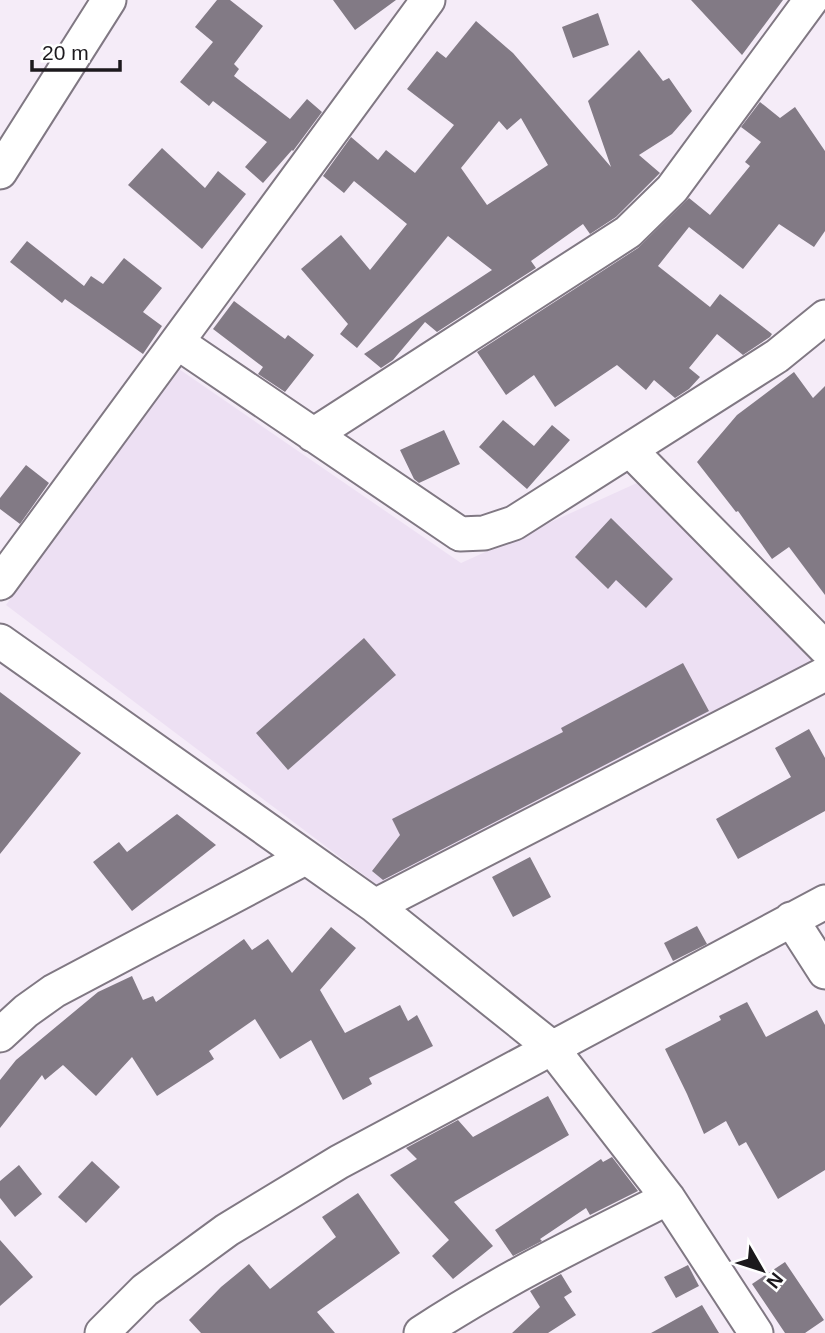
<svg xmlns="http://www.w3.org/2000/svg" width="825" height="1333" font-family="Arial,sans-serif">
<rect width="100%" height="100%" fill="#f5ecf8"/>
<path fill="#ede0f3" d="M 176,367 L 461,563 L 639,482 L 819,660 L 389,894 L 6,605 Z"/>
<path fill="#827a85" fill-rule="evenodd" d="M 217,0 L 230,0 L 263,26 L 234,64 L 239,69 L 234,76 L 290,119 L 307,99 L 322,112 L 293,151 L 292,150 L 263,183 L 245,167 L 267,142 L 213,101 L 209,106 L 180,82 L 213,42 L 195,27 Z
M 333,0 L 396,0 L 355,30 Z
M 691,0 L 783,0 L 742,55 Z
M 598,13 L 609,45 L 573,58 L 562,27 Z
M 476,21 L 513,53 L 611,167 L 588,101 L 639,50 L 663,81 L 669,78 L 692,111 L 672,134 L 639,155 L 660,173 L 616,217 L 590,234 L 583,224 L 531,261 L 536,268 L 437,332 L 425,322 L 393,360 L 381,368 L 364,354 L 492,270 L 448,236 L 357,348 L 340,334 L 348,324 L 301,269 L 341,235 L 370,270 L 407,224 L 354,181 L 344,193 L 323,176 L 351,137 L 378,160 L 386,150 L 415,173 L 454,125 L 407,89 L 437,51 L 446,58 ZM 521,118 L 548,165 L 487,205 L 461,168 L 499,121 L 507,130 Z
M 760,102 L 780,118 L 795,107 L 825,151 L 825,231 L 814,247 L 779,224 L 743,269 L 689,227 L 658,266 L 710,307 L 720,294 L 772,334 L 770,337 L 743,355 L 717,334 L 689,368 L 700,377 L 689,389 L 675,398 L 654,380 L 646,390 L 617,365 L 555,407 L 534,375 L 506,395 L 477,352 L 638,248 L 689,198 L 710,215 L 750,166 L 745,162 L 761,142 L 741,127 Z
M 162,148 L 205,188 L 218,171 L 246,194 L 202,249 L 128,185 Z
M 27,241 L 84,286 L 91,276 L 103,284 L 124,258 L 162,288 L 143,312 L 162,326 L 143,354 L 65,299 L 62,303 L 10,262 Z
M 234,301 L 285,339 L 288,335 L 314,355 L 285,392 L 258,374 L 263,367 L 213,329 Z
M 794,372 L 813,398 L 825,386 L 825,595 L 789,547 L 772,559 L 738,511 L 736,512 L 697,462 L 737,415 Z
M 503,420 L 534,446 L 552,425 L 570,440 L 527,489 L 479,447 Z
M 444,430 L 460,464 L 419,483 L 414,479 L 400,450 Z
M 26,465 L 49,483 L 20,524 L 0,509 L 0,498 Z
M 611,518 L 673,579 L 646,608 L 616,580 L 608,589 L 575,557 Z
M 364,638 L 396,675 L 288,770 L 256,733 Z
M 683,663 L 709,711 L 383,880 L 372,871 L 400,835 L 392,819 L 563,732 L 561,728 Z
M 0,692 L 81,753 L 0,854 Z
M 809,729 L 825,758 L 825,811 L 738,859 L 716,819 L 791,777 L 775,748 Z
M 177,814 L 216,845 L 132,911 L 93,862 L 119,842 L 127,852 Z
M 530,857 L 551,897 L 513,917 L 492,877 Z
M 697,926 L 707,944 L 673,961 L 664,943 Z
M 331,927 L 356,948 L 320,990 L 345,1033 L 400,1005 L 408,1021 L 417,1015 L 433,1046 L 369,1078 L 372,1084 L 343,1100 L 311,1040 L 280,1059 L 255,1019 L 209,1051 L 214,1059 L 157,1096 L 132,1057 L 96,1096 L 63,1065 L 45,1080 L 42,1075 L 0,1128 L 0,1080 L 16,1060 L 98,992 L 132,976 L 143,1000 L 153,996 L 156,1002 L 244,939 L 252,950 L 268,939 L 292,973 Z
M 747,1002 L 766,1037 L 817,1010 L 825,1025 L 825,1170 L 778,1199 L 746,1142 L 739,1146 L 726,1121 L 704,1134 L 687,1094 L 665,1049 L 721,1020 L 719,1016 Z
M 548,1096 L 569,1135 L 454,1202 L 493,1246 L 453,1279 L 432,1256 L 449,1240 L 390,1175 L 417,1159 L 406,1148 L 458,1120 L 473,1137 Z
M 612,1157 L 638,1191 L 590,1215 L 586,1208 L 540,1239 L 542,1241 L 513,1256 L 495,1230 L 601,1159 L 603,1162 Z
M 92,1161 L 120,1187 L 86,1223 L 58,1197 Z
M 19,1165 L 42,1194 L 15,1217 L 0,1198 L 0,1181 Z
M 358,1193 L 400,1253 L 317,1312 L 335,1333 L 201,1333 L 189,1320 L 221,1287 L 249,1264 L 270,1289 L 336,1237 L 322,1217 Z
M 0,1240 L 33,1277 L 0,1306 Z
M 785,1262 L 824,1320 L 805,1333 L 785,1333 L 752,1284 Z
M 688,1265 L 699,1286 L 676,1298 L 664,1277 Z
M 561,1274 L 572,1292 L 564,1297 L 576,1315 L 548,1333 L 512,1333 L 540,1307 L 530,1291 Z
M 702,1305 L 719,1333 L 651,1333 Z"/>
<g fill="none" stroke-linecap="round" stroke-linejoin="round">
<g stroke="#807883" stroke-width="37">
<path id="minor" d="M 0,172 L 109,0
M 177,342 L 460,534 L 484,533 L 514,523 L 777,356 L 825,317
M 313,435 L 628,232 L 672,189 L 811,0
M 631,451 L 825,648
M 0,583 L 428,0
M 0,641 L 375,906 L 551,1047 L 668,1198 L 756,1333
M 375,906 L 825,674
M 791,919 L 825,972
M 0,1035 L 26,1011 L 54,991 L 305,858
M 102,1333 L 145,1290 L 227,1230 L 339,1162 L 825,902
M 421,1333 C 500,1281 584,1240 668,1198"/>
</g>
<use href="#minor" stroke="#fff" stroke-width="33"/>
</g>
<g transform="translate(762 1270) rotate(129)" stroke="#ffffff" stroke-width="5" paint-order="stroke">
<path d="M0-5L12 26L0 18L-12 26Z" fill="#1c191d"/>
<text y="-10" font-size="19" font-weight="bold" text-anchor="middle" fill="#1c191d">N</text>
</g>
<path d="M32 60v10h88v-10" fill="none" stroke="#1c191d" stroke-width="3.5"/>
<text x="42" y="60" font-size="21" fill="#1c191d" stroke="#ffffff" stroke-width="5" paint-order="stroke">20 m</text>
</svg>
